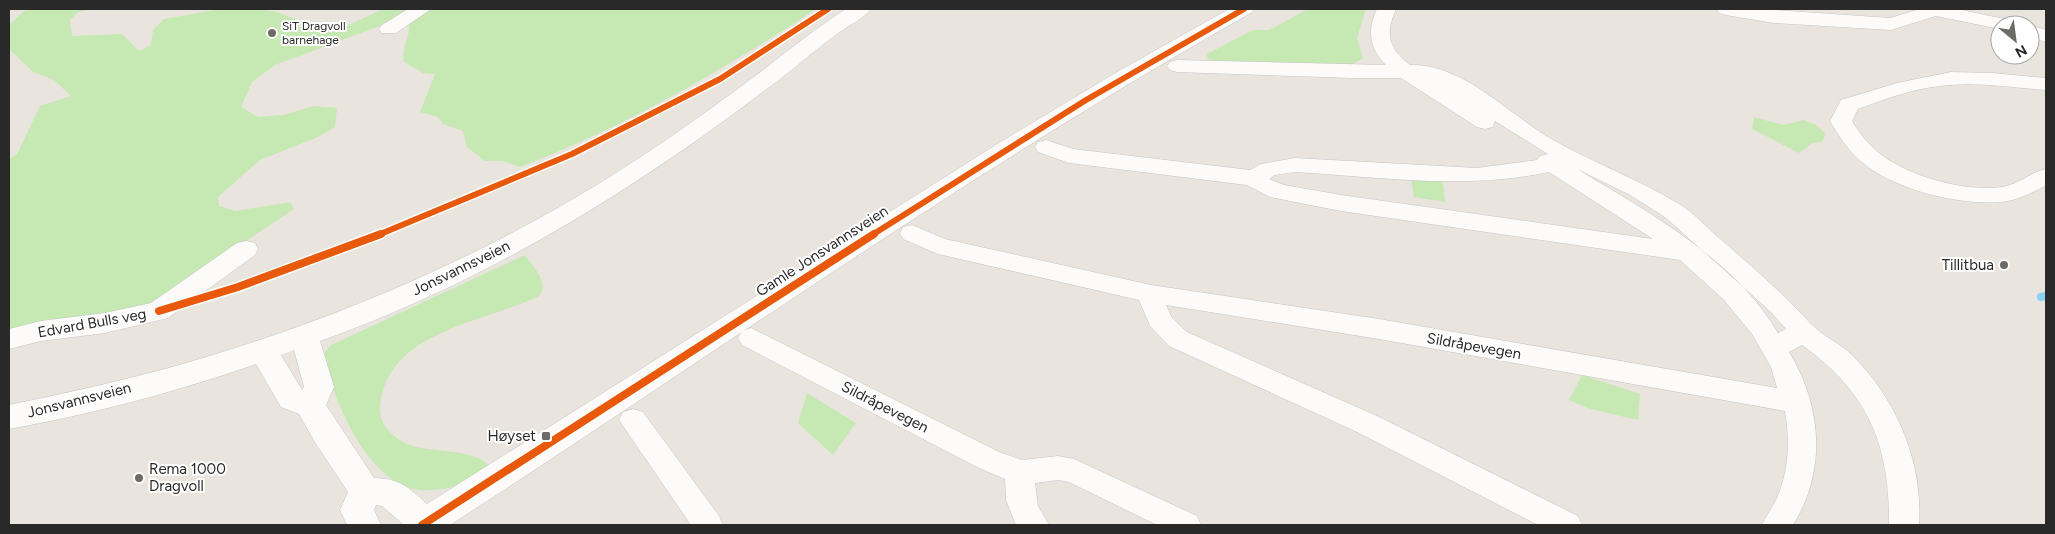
<svg xmlns="http://www.w3.org/2000/svg" width="2055" height="534" font-family="Figtree,sans-serif">
<rect width="100%" height="100%" fill="#e9e5de"/>
<path fill="#c6e8b3" d="M 32,9 L 93,9 L 78,12 L 70,20 L 72,36 L 122,34 L 139,51 L 151,45 L 153,30 L 164,19 L 220,9 L 257,9 L 277,12 L 298,20 L 344,27 L 383,9 L 816,9 C 723,70 625,127 520,167 L 503,161 L 485,161 L 467,147 L 463,131 L 443,124 L 438,117 L 420,112 L 435,74 L 423,73 L 404,62 C 400,47 413,34 408,21 L 390,22 L 275,65 L 252,82 L 241,107 L 258,117 L 284,115 L 313,106 L 337,108 L 335,127 L 318,137 L 260,160 L 218,197 L 219,206 L 235,211 L 290,202 L 294,209 L 220,258 L 162,304 L 9,334 L 9,159 L 17,154 L 40,106 L 71,96 L 54,80 L 33,72 L 9,49 L 9,25 L 24,11 Z
M 1308,9 L 1366,9 L 1357,38 L 1363,58 L 1350,66 L 1220,63 L 1208,60 L 1207,54 L 1253,30 L 1269,30 Z
M 1754,117 L 1783,125 L 1803,120 L 1816,125 L 1825,133 L 1823,141 L 1811,144 L 1799,153 L 1752,129 Z
M 1411,179 L 1443,182 L 1445,202 L 1414,197 Z
M 525,255 C 533,267 550,282 539,296 C 485,323 383,331 380,410 C 380,426 396,440 410,445 C 437,454 472,447 492,468 C 485,472 477,479 469,482 C 451,489 419,495 401,485 C 359,462 337,403 323,360 L 324,353 L 331,345 Z
M 1582,375 L 1640,394 L 1638,420 L 1590,409 L 1569,400 Z
M 807,393 L 856,423 L 833,455 L 798,423 Z"/>
<g fill="none" stroke-linecap="round" stroke-linejoin="round">
<path stroke="#8ad1f2" stroke-width="8" d="M 2041,297 L 2046,296"/>
<g stroke="#c6c4c4" stroke-width="1">
<path id="street" d="M 408,9 L 431,9 L 396,33 L 382,33 L 379,29 L 382,25 Z
M 1377,9 L 1396,9 C 1385,34 1388,48 1410,65 C 1463,64 1505,111 1548,137 C 1590,162 1637,178 1679,204 C 1694,213 1706,227 1719,238 C 1751,266 1782,292 1810,323 C 1822,336 1840,343 1852,355 C 1897,400 1923,462 1919,525 L 1889,525 C 1890,445 1868,392 1802,345 L 1789,352 C 1822,406 1827,470 1793,525 L 1762,525 C 1766,516 1772,508 1777,498 C 1789,470 1790,441 1785,411 L 1379,339 L 1166,305 L 1172,318 L 1187,332 L 1377,416 L 1578,516 L 1582,525 L 1538,525 L 1357,432 L 1169,346 L 1150,326 L 1139,300 L 938,254 L 903,239 L 900,233 L 903,227 L 912,225 L 945,239 L 1151,285 L 1379,319 L 1777,388 L 1771,367 L 1752,334 L 1724,300 L 1680,260 L 1341,211 L 1270,197 L 1247,185 L 1069,163 L 1038,152 L 1035,147 L 1038,142 L 1046,140 L 1073,149 L 1250,170 L 1261,164 L 1295,158 L 1477,168 L 1537,160 L 1540,156 L 1548,154 L 1495,121 L 1493,127 L 1485,129 L 1477,127 L 1401,78 L 1352,78 L 1177,72 L 1170,70 L 1167,66 L 1170,62 L 1177,60 L 1386,65 C 1369,48 1367,30 1377,9 ZM 1577,169 L 1630,195 L 1665,217 L 1771,312 L 1786,329 L 1778,333 C 1734,258 1649,213 1577,169 ZM 1295,172 C 1379,177 1466,190 1549,172 L 1653,239 L 1341,195 L 1284,185 L 1269,179 L 1275,175 Z
M 1716,9 L 1759,9 L 1890,18 L 1920,9 L 1957,9 L 2014,21 L 2017,25 L 2000,25 L 2000,29 L 1936,16 L 1891,30 L 1774,23 L 1726,15 L 1719,13 Z
M 2030,25 L 2046,30 L 2046,42 L 2030,37 Z
M 1951,72 L 1992,73 L 2046,78 L 2046,90 C 2014,88 1982,82 1950,85 C 1918,87 1887,98 1858,109 L 1852,121 C 1859,133 1868,144 1879,153 C 1908,177 1971,194 2007,186 C 2021,182 2032,172 2046,169 L 2046,185 C 2034,192 2022,198 2008,201 C 1966,208 1895,190 1863,163 C 1849,152 1839,136 1830,121 L 1841,100 L 1897,83 Z
M 246,241 L 255,243 L 258,249 L 255,255 L 168,318 L 105,333 L 41,341 L 9,349 L 9,329 L 41,321 L 105,313 L 151,303 L 237,243 Z
M 751,328 L 999,452 L 1022,460 L 1058,456 L 1074,459 L 1197,516 L 1201,525 L 1157,525 L 1069,482 L 1058,480 L 1035,483 L 1038,506 L 1049,525 L 1016,525 L 1006,500 L 1005,479 L 979,468 L 742,345 L 738,338 L 742,331 Z
M 633,409 L 643,412 L 719,516 L 723,525 L 691,525 L 619,420 L 623,412 Z"/>
</g>
<g stroke="#c6c4c4" stroke-width="1">
<path id="secondary" d="M 846,9 L 871,9 C 864,18 853,23 844,29 C 828,40 813,52 799,64 C 653,179 496,278 320,341 L 334,387 L 326,405 L 374,478 C 401,479 408,487 427,504 L 999,143 L 1117,72 L 1229,9 L 1255,9 L 1251,13 C 975,168 716,353 450,525 L 404,525 L 382,506 L 376,505 L 374,510 L 381,525 L 347,525 L 340,510 L 348,492 L 316,444 L 299,414 L 281,407 L 256,364 C 176,392 92,414 9,429 L 9,405 C 61,394 113,383 165,369 C 317,327 466,265 600,183 C 652,151 703,115 751,79 C 783,55 813,30 846,9 ZM 294,350 L 304,387 L 302,390 L 281,355 Z"/>
</g>
<use href="#street" fill="#fcfbfa" fill-rule="evenodd"/>
<use href="#secondary" fill="#fcfbfa" fill-rule="evenodd"/>
<g stroke="#fff" stroke-width="9">
<path id="cycleway-far1" d="M 378,235 L 572,154 L 720,79 L 828,9
M 872,235 L 1086,100 L 1244,9"/>
</g>
<g stroke="#fff" stroke-width="11">
<path id="cycleway" d="M 159,311 L 238,287 L 381,234
M 422,525 L 874,234"/>
</g>
<use href="#cycleway-far1" stroke="#e8590c" stroke-width="6"/>
<use href="#cycleway" stroke="#e8590c" stroke-width="8"/>
</g>
<g fill="#6c6b68" stroke="#fff" stroke-width="2">
<circle cx="272" cy="33" r="5"/>
<circle cx="2004" cy="265" r="5"/>
<rect x="541" y="431" width="10" height="10" rx="2.5"/>
<circle cx="139" cy="478" r="5"/>
</g>
<g text-anchor="middle" stroke-width="4" stroke-linejoin="round" paint-order="stroke">
<g font-size="12" fill="#292929" stroke="#fff" text-anchor="start">
<text x="282" y="30">SiT Dragvoll<tspan x="282" dy="14">barnehage</tspan></text>
</g>
<g font-size="15" fill="#292929" stroke="#fff">
<text transform="translate(822 251) rotate(-33)" y="5">Gamle Jonsvannsveien</text>
<text transform="translate(461 268) rotate(-26)" y="5">Jonsvannsveien</text>
<text transform="translate(92 323) rotate(-10)" y="5">Edvard Bulls veg</text>
<text transform="translate(1474 346) rotate(10)" y="5">Sildråpevegen</text>
<text transform="translate(79 400) rotate(-14)" y="5">Jonsvannsveien</text>
<text transform="translate(885 407) rotate(27)" y="5">Sildråpevegen</text>
</g>
<g font-size="15" fill="#292929" stroke="#fff" text-anchor="end">
<text x="1994" y="270">Tillitbua</text>
<text x="536" y="441">Høyset</text>
<text x="149" y="474" text-anchor="start">Rema 1000<tspan x="149" dy="17">Dragvoll</tspan></text>
</g>
</g>
<rect width="2055" height="534" fill="none" stroke="#292929" stroke-width="20"/>
<g transform="translate(2015 40) rotate(151)"><circle r="24" fill="#ffffff" stroke="#a9a9a9"/>
<path d="M0-4L9 19L0 12L-9 19Z" fill="#6c6b68"/>
<text y="-8" font-size="14" font-weight="bold" text-anchor="middle" fill="#292929">N</text>
</g>
</svg>
